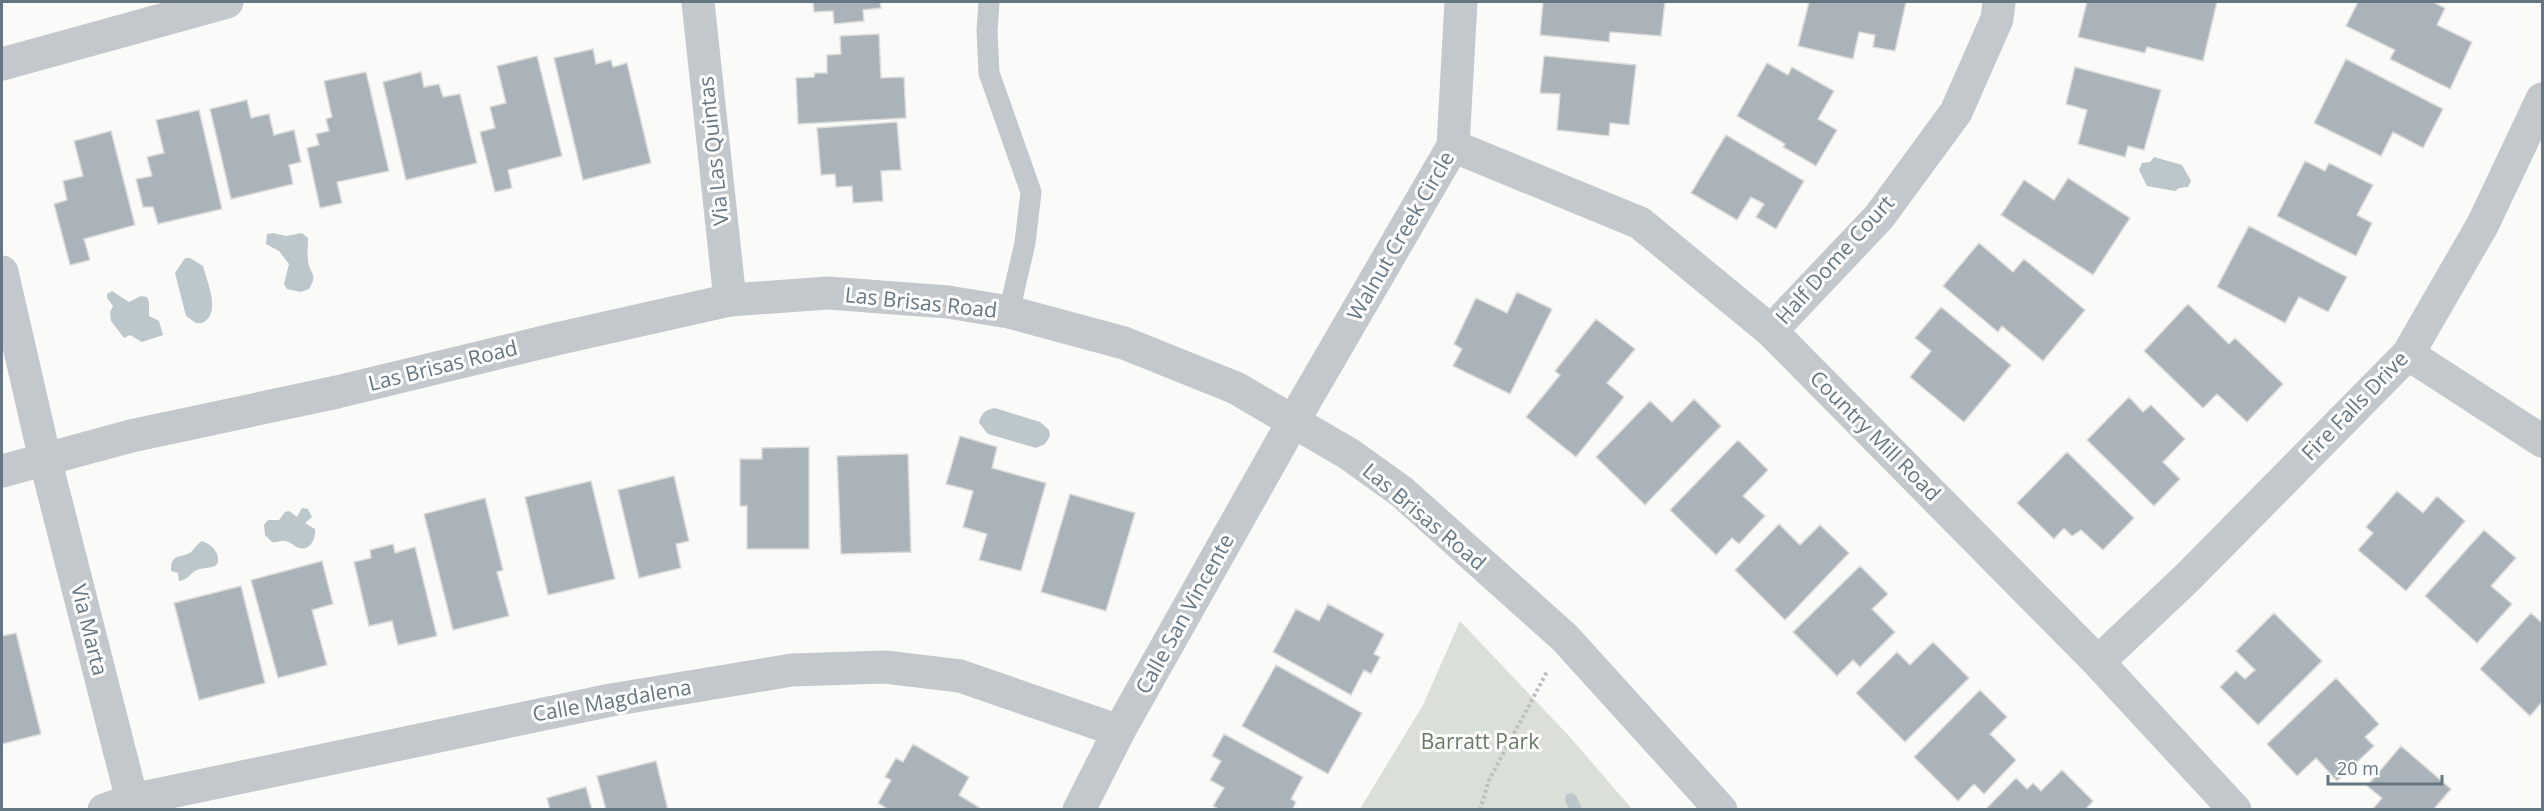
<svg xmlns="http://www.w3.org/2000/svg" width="2544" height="811" font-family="'Open Sans',sans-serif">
<rect width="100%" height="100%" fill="#fafaf8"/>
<path fill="#dadfd7" d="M 1460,621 L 1569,736 L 1632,809 L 1360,809 L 1423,705 Z"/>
<path fill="#bbc7cb" d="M 2154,157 L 2182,165 L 2191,181 L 2188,187 L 2179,188 L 2175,191 L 2147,186 L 2139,170 L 2142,163 L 2150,162 Z
M 273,233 L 286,236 L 302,233 L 308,238 C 308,245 307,253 308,260 C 309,274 319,273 309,289 L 301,292 L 287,289 L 284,284 L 289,264 L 279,251 L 266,244 L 267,234 Z
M 185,258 L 190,258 L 203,266 C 207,282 222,314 202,323 L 196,323 L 186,316 L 175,273 Z
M 112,291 L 129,302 L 141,296 L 147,297 L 149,302 L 149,316 L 159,321 L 163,335 L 142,342 L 130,335 L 124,338 L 111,321 L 110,312 L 113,306 L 107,298 L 107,294 Z
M 995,408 L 1040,422 L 1049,430 L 1050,436 L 1045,444 L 1036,448 L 988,434 L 979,423 C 981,413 985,410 995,408 Z
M 302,508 L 308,509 L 312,517 L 305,523 L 315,529 C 316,539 310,551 299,548 C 294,546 291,542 285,541 C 280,540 278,543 272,542 L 265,535 L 264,525 L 268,520 L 279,520 L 285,512 L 289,511 L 297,517 Z
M 202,541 C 209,544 214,547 217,554 C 223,572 204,565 195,571 C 189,575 187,580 179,581 L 178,573 L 171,571 C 171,552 181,559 191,552 C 195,548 197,544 202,541 Z"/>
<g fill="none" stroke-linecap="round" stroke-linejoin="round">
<path stroke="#bbc7cb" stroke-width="12" d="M 1571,799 L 1576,810"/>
</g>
<path fill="#aab3b9" stroke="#dcdcda" stroke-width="1.5" d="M 813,2 L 880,2 L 881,8 L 863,10 L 864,21 L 834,24 L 833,11 L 814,12 Z
M 1543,2 L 1665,2 L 1661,36 L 1610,32 L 1609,42 L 1540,35 Z
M 1809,2 L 1906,2 L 1895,51 L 1873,47 L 1875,35 L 1859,32 L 1853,59 L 1798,46 Z
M 2087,2 L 2217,2 L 2203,61 L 2147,47 L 2145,53 L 2078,37 Z
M 2358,2 L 2433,2 L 2445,8 L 2437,25 L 2472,42 L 2450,89 L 2390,59 L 2395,50 L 2346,26 Z
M 879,34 L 881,78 L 904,77 L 906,118 L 798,124 L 796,78 L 814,77 L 815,73 L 827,73 L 827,55 L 841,54 L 840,36 Z
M 593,49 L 596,64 L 611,60 L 613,67 L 627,63 L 651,163 L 583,180 L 554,58 Z
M 537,56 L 562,156 L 508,170 L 512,188 L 495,192 L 480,132 L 495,128 L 490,107 L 506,103 L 497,66 Z
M 1544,56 L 1636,65 L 1629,125 L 1610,123 L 1609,136 L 1557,130 L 1560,94 L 1540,93 Z
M 2346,59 L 2443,109 L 2423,148 L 2393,132 L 2381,156 L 2314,123 Z
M 1767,63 L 1788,75 L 1792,67 L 1834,91 L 1818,119 L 1837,130 L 1816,166 L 1783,147 L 1785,144 L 1737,116 Z
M 2075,67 L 2161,90 L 2144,150 L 2128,146 L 2125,157 L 2078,144 L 2087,110 L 2066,104 Z
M 366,72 L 389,171 L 337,182 L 342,203 L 320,208 L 307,148 L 319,145 L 316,134 L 329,131 L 326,119 L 332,117 L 324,81 Z
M 421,72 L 424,87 L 439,84 L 443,97 L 460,94 L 477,163 L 406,180 L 383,82 Z
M 247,100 L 251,118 L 269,114 L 274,135 L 294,130 L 301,162 L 289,165 L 293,184 L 231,199 L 210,109 Z
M 199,110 L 222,209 L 158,224 L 153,207 L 143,207 L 136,179 L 152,176 L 147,157 L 164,153 L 156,120 Z
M 897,122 L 901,170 L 881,171 L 883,201 L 853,203 L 852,186 L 836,187 L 835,174 L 821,175 L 817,128 Z
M 111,131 L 135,225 L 84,239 L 90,260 L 70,265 L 54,204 L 67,200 L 63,181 L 83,176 L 74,141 Z
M 1726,135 L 1804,181 L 1776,229 L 1756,217 L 1764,204 L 1751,197 L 1737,220 L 1691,193 Z
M 2305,161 L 2325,171 L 2329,163 L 2373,185 L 2357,215 L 2372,223 L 2356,256 L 2277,216 Z
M 2068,178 L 2130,218 L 2093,275 L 2001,215 L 2024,180 L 2054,200 Z
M 2249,226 L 2347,277 L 2328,312 L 2299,297 L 2285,323 L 2217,287 Z
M 1979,243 L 2013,272 L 2024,259 L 2085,310 L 2043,361 L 2002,326 L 1998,332 L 1943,286 Z
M 1517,292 L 1552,309 L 1510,394 L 1453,366 L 1462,349 L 1454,344 L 1476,298 L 1507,313 Z
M 2188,304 L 2229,344 L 2235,338 L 2283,384 L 2247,422 L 2217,394 L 2203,408 L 2144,351 Z
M 1941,307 L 2011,365 L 1964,422 L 1910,377 L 1931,351 L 1915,338 Z
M 1596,319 L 1635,349 L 1607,383 L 1624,397 L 1576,457 L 1526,417 L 1560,375 L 1555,371 Z
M 2129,397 L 2143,412 L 2151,405 L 2185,439 L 2163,462 L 2180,479 L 2154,506 L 2087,440 Z
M 1694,399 L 1721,426 L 1645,505 L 1596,457 L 1650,401 L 1672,422 Z
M 960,436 L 997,447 L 992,468 L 1046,483 L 1021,571 L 979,560 L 987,534 L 963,527 L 973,491 L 946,484 Z
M 1738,440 L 1768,470 L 1743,496 L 1765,516 L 1739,544 L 1732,538 L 1716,555 L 1670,510 Z
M 809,447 L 809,549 L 747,549 L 747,506 L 740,506 L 740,459 L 762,459 L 762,448 Z
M 2067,452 L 2134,518 L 2103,550 L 2081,530 L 2072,536 L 2064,528 L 2054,539 L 2017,503 Z
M 908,454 L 911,552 L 841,554 L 837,456 Z
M 674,476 L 689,541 L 676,544 L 681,568 L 639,578 L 618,490 Z
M 591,481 L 615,579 L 548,595 L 525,497 Z
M 2397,491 L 2423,513 L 2437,496 L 2465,521 L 2406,591 L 2358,550 L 2373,533 L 2366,527 Z
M 1070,494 L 1135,513 L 1106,611 L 1041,592 Z
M 485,498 L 503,570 L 497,572 L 509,616 L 453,630 L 424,514 Z
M 1779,524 L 1800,545 L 1820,525 L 1849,553 L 1785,620 L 1735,570 Z
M 2484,530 L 2516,558 L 2491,586 L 2512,604 L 2477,643 L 2425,596 Z
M 393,544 L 395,553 L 415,547 L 437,636 L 398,645 L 392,621 L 369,626 L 354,562 L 371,558 L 370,550 Z
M 322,561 L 333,604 L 312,610 L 327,665 L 278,678 L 251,580 Z
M 1860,566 L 1888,594 L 1872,609 L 1895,632 L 1860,667 L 1853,660 L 1837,676 L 1793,632 Z
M 241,586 L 265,683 L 199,700 L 174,603 Z
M 1328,604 L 1384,634 L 1374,654 L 1380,657 L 1371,674 L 1364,670 L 1351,695 L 1273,652 L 1296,609 L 1319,621 Z
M 2274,613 L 2322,661 L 2258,725 L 2220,687 L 2236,671 L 2245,679 L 2255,670 L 2236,651 Z
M 2531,613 L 2542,623 L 2542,702 L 2530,716 L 2480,669 Z
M 16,633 L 41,734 L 2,744 L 2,636 Z
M 1933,642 L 1969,678 L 1905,742 L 1856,693 L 1897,652 L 1910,665 Z
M 1276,665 L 1362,713 L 1328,774 L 1242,726 Z
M 2336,678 L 2379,724 L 2365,737 L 2374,746 L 2337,781 L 2316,758 L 2297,776 L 2267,744 Z
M 1980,690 L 2007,717 L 1990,734 L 2016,760 L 1984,794 L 1974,784 L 1958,801 L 1914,757 Z
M 1224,734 L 1303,777 L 1291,799 L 1296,802 L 1292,810 L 1220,810 L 1213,806 L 1224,788 L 1210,780 L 1221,761 L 1212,756 Z
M 913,744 L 969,777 L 959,795 L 983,810 L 889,810 L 878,803 L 891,780 L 885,777 L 896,758 L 903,762 Z
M 2401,746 L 2451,789 L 2433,810 L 2372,810 L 2382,798 L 2367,786 Z
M 656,761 L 668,810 L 606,810 L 597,776 Z
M 2062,770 L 2093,801 L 2085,810 L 1985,810 L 2016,778 L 2027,789 L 2033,783 L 2041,791 Z
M 586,787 L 592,810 L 550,810 L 547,798 Z"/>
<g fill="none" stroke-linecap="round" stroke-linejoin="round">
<path stroke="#bbbfc2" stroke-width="4" stroke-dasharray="3 3" stroke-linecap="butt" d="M 1480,810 L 1489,780 L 1548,670"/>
<path stroke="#c3c8cc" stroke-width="21" d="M 989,2 L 987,31 L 989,73 L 1031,192 L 1025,243 L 1009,312"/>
<path stroke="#c3c8cc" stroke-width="33" d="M 698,2 L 730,300
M 2,64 L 227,2
M 1453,146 L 1640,223 L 1771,331 L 2098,662 L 2235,810
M 2,272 L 45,459 L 132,800
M 1771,331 L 1879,217 L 1956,112 L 1997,19 L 1999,2
M 2408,354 L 2542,441
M 2098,662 L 2188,577 L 2408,354 L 2483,224 L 2542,99
M 104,810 L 132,800 L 611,700 L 792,670 L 885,667 L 960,676 L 1119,731
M 1079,810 L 1119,731 L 1294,420 L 1453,146 L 1461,2"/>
<path stroke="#c3c8cc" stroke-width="33" d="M 2,471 L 131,436 L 337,392 L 556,339 L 730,300 L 828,293 L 948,302 L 1009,312 L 1124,343 L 1236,388 L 1349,454 L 1402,492 L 1565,638 L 1721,810"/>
</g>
<g text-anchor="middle" stroke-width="6" stroke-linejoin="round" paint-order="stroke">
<g font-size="21" fill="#657683" stroke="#fff">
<text transform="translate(714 151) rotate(-96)" y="7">Via Las Quintas</text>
<text transform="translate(1401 236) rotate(-60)" y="7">Walnut Creek Circle</text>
<text transform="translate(1835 260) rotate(-48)" y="7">Half Dome Court</text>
<text transform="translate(921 303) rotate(6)" y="7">Las Brisas Road</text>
<text transform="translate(443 366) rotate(-14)" y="7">Las Brisas Road</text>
<text transform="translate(2355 406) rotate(-46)" y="7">Fire Falls Drive</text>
<text transform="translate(1875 436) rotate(45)" y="7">Country Mill Road</text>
<text transform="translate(1424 517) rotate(40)" y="7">Las Brisas Road</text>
<text transform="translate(1185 614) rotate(-61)" y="7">Calle San Vincente</text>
<text transform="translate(89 630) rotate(76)" y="7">Via Marta</text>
<text transform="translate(612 701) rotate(-10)" y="7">Calle Magdalena</text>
</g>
<g font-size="21" fill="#687a64" stroke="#fff">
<text x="1480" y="749">Barratt Park</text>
</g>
</g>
<rect width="2544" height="811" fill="none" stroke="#657683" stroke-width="6"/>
<path d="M2328 775v9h114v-9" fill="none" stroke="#657683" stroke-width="3"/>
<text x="2337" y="775" font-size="18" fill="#657683" stroke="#ffffff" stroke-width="4.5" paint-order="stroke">20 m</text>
</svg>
